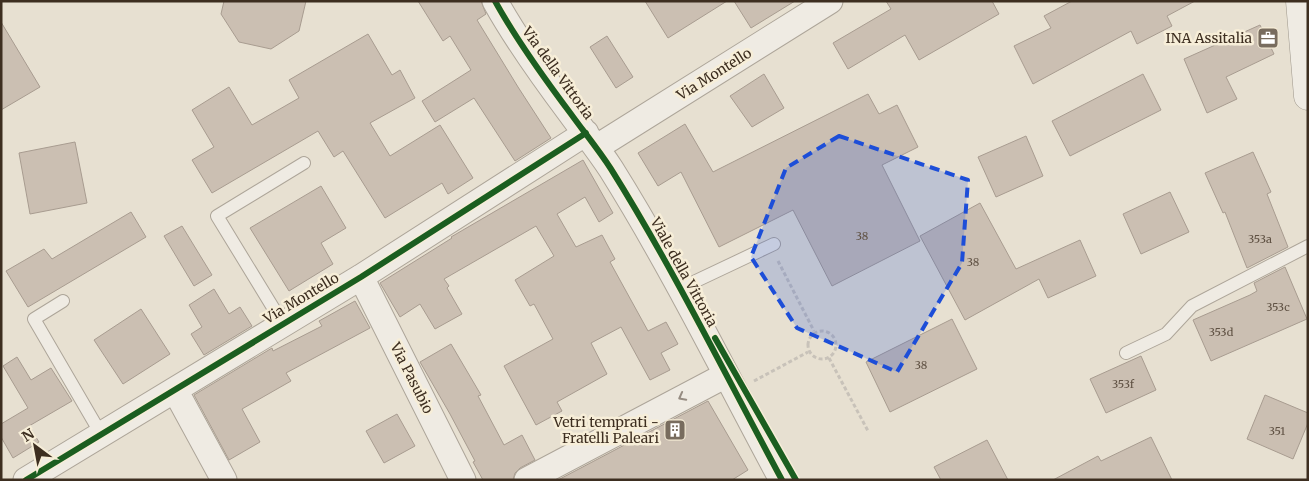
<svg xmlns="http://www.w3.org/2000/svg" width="1309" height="481" font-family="Merriweather,serif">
<rect width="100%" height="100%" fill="#e7e0d1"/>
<path fill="#cbbfb2" stroke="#a89c90" d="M 224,1 L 306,1 L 299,31 L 271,49 L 239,42 L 221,14 Z
M 418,1 L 481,1 L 486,14 L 477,20 L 518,87 L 551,138 L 515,161 L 474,98 L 435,122 L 422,101 L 471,70 L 450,36 L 443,41 Z
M 645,1 L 727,1 L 668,38 Z
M 734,1 L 795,1 L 751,28 Z
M 886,1 L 992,1 L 999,14 L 919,60 L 905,35 L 848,69 L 833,43 L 891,9 Z
M 1072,1 L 1195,1 L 1167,16 L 1172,26 L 1137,44 L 1131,31 L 1033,84 L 1014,46 L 1051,28 L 1044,16 Z
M 1,22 L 40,87 L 1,110 Z
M 1260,25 L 1274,54 L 1226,77 L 1237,99 L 1207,113 L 1184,59 Z
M 368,34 L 392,75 L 400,70 L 415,98 L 370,123 L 390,156 L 440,125 L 473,178 L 448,194 L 442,183 L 385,218 L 343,151 L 334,157 L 318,131 L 212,193 L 192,160 L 214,147 L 192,110 L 229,87 L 252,125 L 299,98 L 289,80 Z
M 607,36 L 633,77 L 616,88 L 590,47 Z
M 764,74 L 784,108 L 752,127 L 730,96 Z
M 1143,74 L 1161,110 L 1070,156 L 1052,121 Z
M 868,94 L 879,114 L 897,105 L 918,147 L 882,165 L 920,241 L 832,286 L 793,210 L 719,247 L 681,172 L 658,186 L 638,153 L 685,124 L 713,172 Z
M 1026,136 L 1043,176 L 996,197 L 978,157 Z
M 75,142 L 87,203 L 30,214 L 19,153 Z
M 1253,152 L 1271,192 L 1267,194 L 1288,247 L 1247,268 L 1225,212 L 1223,213 L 1205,173 Z
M 583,160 L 613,213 L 599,222 L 585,197 L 557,214 L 576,247 L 602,235 L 615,259 L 610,262 L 648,331 L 666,322 L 678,344 L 661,353 L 670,370 L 650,380 L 621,327 L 591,343 L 607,374 L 557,402 L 562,411 L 536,425 L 504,366 L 553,339 L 534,304 L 530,306 L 515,280 L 554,256 L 536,226 L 444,279 L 449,286 L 447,288 L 462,314 L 435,329 L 420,304 L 400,317 L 380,283 L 452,238 L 451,237 Z
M 321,186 L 346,228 L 321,243 L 333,264 L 289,291 L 250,228 Z
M 1170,192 L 1189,232 L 1141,254 L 1123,214 Z
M 980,203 L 1016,269 L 1080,240 L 1096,276 L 1048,298 L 1039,279 L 965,320 L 920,236 Z
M 131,212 L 146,237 L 28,307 L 6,271 L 44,249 L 52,259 Z
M 182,226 L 212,275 L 194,286 L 164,236 Z
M 1285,267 L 1307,319 L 1211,361 L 1193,320 L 1250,295 L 1257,291 L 1254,283 Z
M 214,289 L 229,314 L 240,307 L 252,326 L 204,355 L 191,334 L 202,327 L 189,305 Z
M 355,301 L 370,328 L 286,373 L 291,381 L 242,409 L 260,442 L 229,460 L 194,395 L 272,348 L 273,351 L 322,326 L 319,321 Z
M 141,309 L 170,354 L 123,384 L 94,340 Z
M 952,319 L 977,369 L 890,412 L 866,362 Z
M 451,344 L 481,395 L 478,396 L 504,445 L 522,435 L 535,460 L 520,468 L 515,473 L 513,480 L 483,480 L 473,462 L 475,461 L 450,414 L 420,362 Z
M 1141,356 L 1156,390 L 1106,413 L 1090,379 Z
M 17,357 L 31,380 L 51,368 L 72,401 L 29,426 L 39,442 L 13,458 L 1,437 L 1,424 L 28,408 L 3,366 Z
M 1265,395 L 1308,413 L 1308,423 L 1293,459 L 1247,439 Z
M 708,401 L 748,470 L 732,480 L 558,480 Z
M 397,414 L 415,446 L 384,463 L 366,431 Z
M 1151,437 L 1172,480 L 1053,480 L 1098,456 L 1101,461 Z
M 987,440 L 1008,480 L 941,480 L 934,467 Z"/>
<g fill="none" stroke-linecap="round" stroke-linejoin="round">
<g stroke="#ada599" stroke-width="14">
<path id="service" d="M 679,289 L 774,244
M 63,301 L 34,319 L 101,434
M 283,324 L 217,216 L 304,163
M 1126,353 L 1166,334 L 1192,306 L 1308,246"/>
</g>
<g stroke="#ada599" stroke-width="27">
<path id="minor" d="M 495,1 C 517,41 544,78 571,114 C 584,132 598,149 611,169 C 673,268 726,376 782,480
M 597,147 L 830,1
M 361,277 L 463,480
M 175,390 L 224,480
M 26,480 L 361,277 L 586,133
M 527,480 L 726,375"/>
</g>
<g stroke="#9c958a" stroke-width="29">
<path id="secondary" d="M 1300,1 L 1308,96"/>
</g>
<path stroke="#c8c2b9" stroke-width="3" stroke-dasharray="4 2.5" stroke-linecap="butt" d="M 778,261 L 814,331
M808 345a14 14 0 1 1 28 0a14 14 0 1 1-28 0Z
M 829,358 L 868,431
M 754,381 L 808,352"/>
<use href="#service" stroke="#efebe3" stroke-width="12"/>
<use href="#minor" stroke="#efebe3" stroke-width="25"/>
<use href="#secondary" stroke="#efebe3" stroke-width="28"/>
<g stroke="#f7eed8" stroke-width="9">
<path id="cycleway" d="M 495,1 C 517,41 544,78 571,114 C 584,132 598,149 611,169 C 673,268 726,376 782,480
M 715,338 L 796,480
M 26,480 L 361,277 L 586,133"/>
</g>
<use href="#cycleway" stroke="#1b5e20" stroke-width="6"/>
</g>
<defs><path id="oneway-chevron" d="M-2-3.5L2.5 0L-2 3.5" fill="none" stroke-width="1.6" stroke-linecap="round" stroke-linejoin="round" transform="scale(1.25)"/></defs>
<use stroke="#968c82" href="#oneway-chevron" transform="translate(682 397) rotate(152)"/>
<path fill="#1d4ed8" fill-opacity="0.2" stroke="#1d4ed8" stroke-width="4" stroke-dasharray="10 6" stroke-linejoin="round" d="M 839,136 L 968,180 L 962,263 L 897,372 L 797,328 L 751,257 L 786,168 Z"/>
<defs>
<g id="office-square" transform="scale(1.125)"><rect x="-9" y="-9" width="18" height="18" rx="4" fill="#786c5e" stroke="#f7eed8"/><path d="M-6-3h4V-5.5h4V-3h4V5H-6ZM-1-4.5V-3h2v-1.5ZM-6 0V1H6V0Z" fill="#fff"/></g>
<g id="building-square" transform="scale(1.125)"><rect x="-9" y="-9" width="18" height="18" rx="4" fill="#786c5e" stroke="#f7eed8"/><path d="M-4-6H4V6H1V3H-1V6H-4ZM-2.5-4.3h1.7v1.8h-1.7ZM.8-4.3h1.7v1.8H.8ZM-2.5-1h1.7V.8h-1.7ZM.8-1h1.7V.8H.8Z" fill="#fff"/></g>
</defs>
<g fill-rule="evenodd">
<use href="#office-square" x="1268" y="38"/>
<use href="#building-square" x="675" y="430"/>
</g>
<g text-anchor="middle" stroke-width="5" stroke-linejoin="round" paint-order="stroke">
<g font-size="11" fill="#605244">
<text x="862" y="240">38</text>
<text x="1260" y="243">353a</text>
<text x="973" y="266">38</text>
<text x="1278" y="311">353c</text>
<text x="1221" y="336">353d</text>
<text x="921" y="369">38</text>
<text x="1123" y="388">353f</text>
<text x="1277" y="435">351</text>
</g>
<g font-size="14" fill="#3d2e20" stroke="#f7eed8" text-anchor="end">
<text x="1252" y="43">INA Assitalia</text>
<text x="659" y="427">Vetri temprati -<tspan x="659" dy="16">Fratelli Paleari</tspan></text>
</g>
<g font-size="14" fill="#3d2e20" stroke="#f7eed8">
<text transform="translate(558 73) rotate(54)" y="5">Via della Vittoria</text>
<text transform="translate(714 74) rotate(-32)" y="5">Via Montello</text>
<text transform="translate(684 272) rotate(61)" y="5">Viale della Vittoria</text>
<text transform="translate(301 298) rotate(-31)" y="5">Via Montello</text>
<text transform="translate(412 378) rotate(63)" y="5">Via Pasubio</text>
</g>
</g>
<rect width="1309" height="481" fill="none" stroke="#3d2e20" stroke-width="5"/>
<g transform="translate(35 446) rotate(328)" stroke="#f7eed8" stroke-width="4" paint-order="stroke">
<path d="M0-4L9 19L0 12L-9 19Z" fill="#3d2e20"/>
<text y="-8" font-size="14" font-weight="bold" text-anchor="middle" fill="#3d2e20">N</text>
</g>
</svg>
